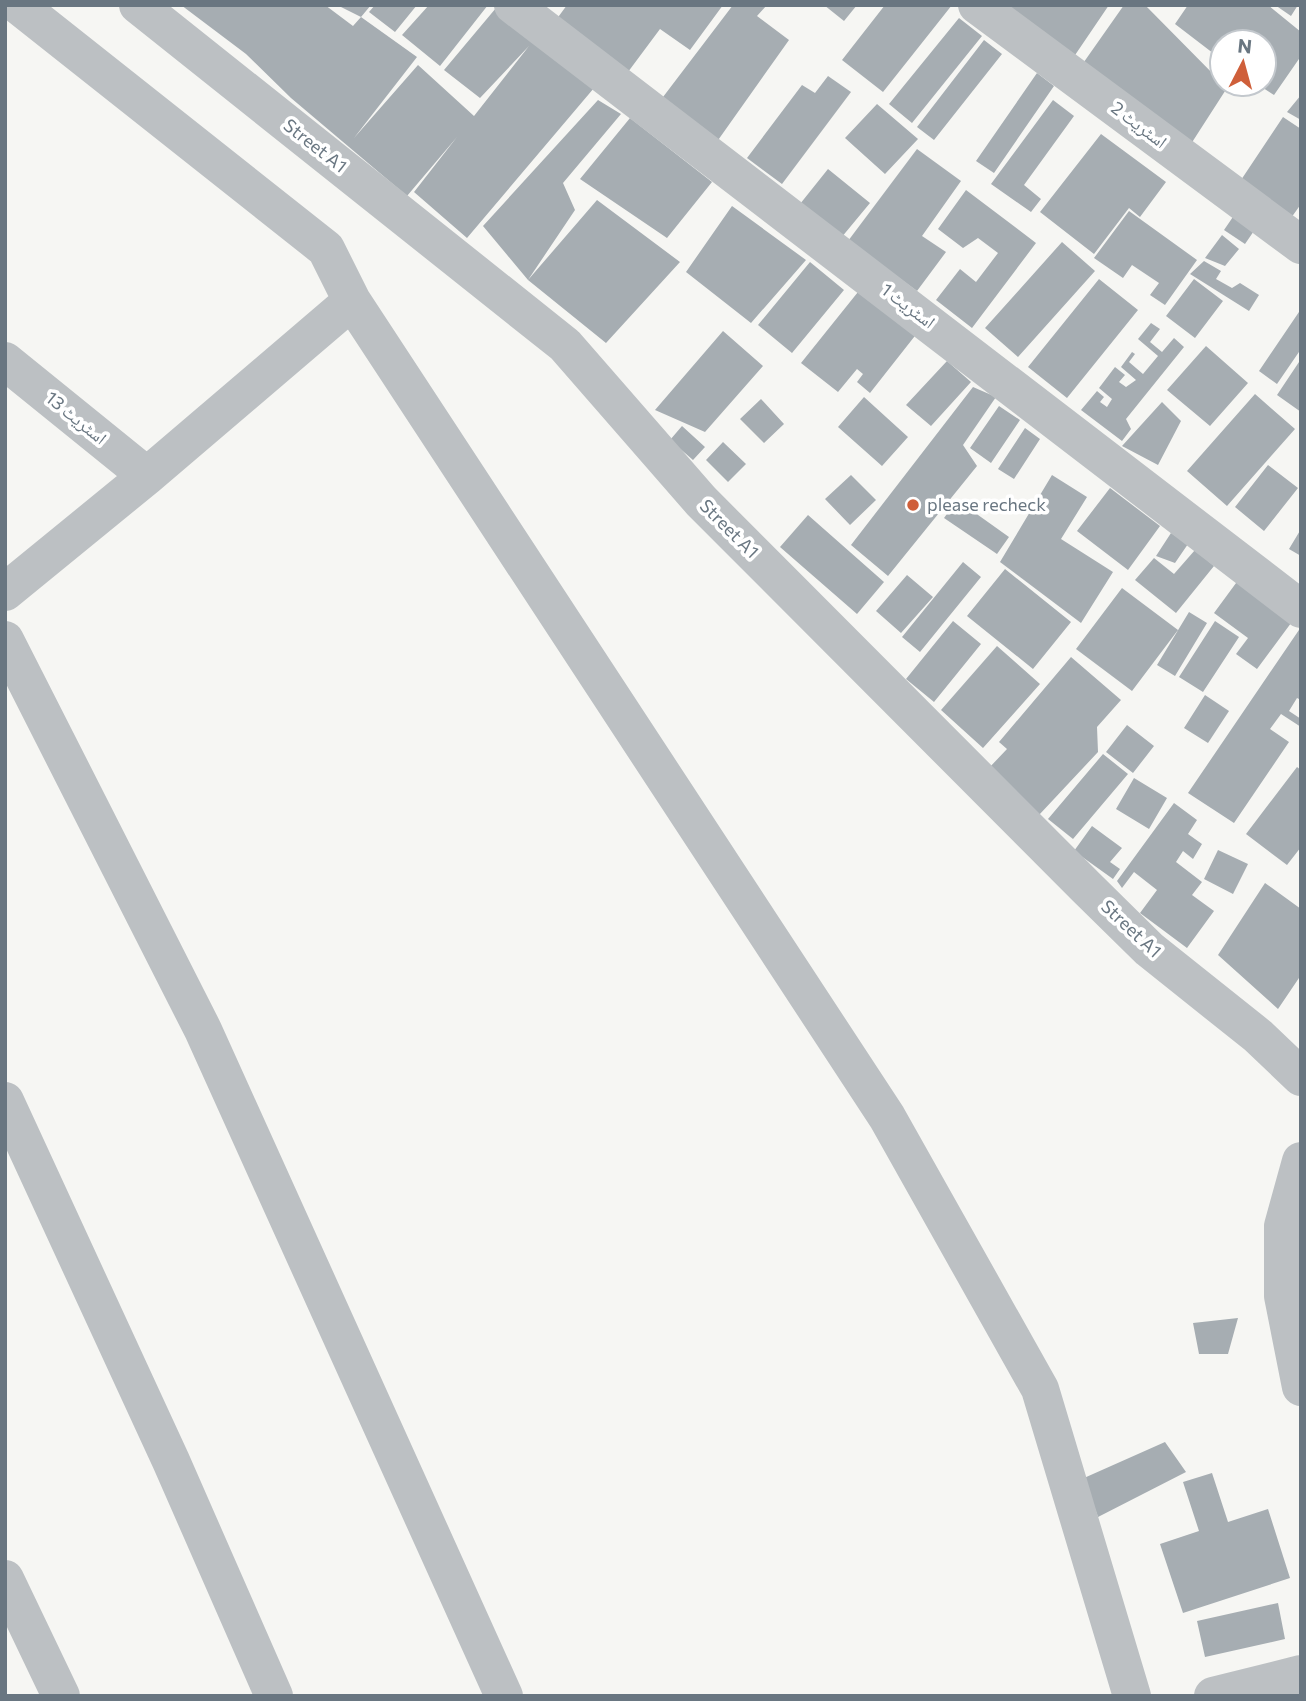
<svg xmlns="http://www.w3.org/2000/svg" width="1306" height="1701" font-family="Commissioner,'Noto Naskh Arabic',sans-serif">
<rect width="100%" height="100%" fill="#f6f6f3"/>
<path fill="#a6adb2" d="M 181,5 L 325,5 L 353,26 L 361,17 L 417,57 L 354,138 L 418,65 L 474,116 L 529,46 L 480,98 L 444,70 L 496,8 L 594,88 L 467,238 L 414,192 L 457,137 L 407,196 L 291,98 L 246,54 Z
M 337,5 L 371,5 L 361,17 Z
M 375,5 L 417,5 L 395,32 L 369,12 Z
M 429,5 L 488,5 L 440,66 L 402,35 Z
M 567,5 L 723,5 L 690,50 L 660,29 L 628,72 L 556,20 Z
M 733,5 L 767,5 L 757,16 L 789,40 L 716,143 L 663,97 Z
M 824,5 L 857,5 L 844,21 Z
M 885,5 L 952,5 L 883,92 L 842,60 Z
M 992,5 L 1109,5 L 1071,61 Z
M 1124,5 L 1145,5 L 1227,88 L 1189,147 L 1079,69 Z
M 1188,5 L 1268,5 L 1301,32 L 1301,56 L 1274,95 L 1257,84 L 1264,84 L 1264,42 L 1222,42 L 1222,60 L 1175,24 Z
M 1275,5 L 1298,5 L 1291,16 Z
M 959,18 L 982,36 L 912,123 L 889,104 Z
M 984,40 L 1002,54 L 934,140 L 917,127 Z
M 1037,73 L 1054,86 L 994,173 L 976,161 Z
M 828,76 L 851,92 L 782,184 L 747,158 L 802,85 L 815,93 Z
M 1301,95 L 1301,120 L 1287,112 Z
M 598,100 L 621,114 L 563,183 L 575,210 L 528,280 L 483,226 Z
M 1053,100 L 1074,116 L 1024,185 L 1041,199 L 1031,212 L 991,184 Z
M 877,104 L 918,139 L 885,174 L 845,138 Z
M 1283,117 L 1301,129 L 1301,204 L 1291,218 L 1239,183 Z
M 630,118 L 712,182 L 667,238 L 580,179 Z
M 1101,134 L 1166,182 L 1140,217 L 1129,208 L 1094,254 L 1040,212 Z
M 917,149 L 961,181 L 922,236 L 946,252 L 917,291 L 848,241 Z
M 828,169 L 870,203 L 841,238 L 800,204 Z
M 966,190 L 1036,243 L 972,328 L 936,300 L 960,269 L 976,282 L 998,253 L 978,238 L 963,248 L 938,229 Z
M 597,200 L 680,262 L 606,343 L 528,280 Z
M 732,206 L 806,260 L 751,323 L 686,272 Z
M 1129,211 L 1197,260 L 1165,305 L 1150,295 L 1159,283 L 1132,265 L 1123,278 L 1094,258 Z
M 1237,211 L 1258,225 L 1245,244 L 1224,230 Z
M 1222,235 L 1239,249 L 1225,266 L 1205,258 Z
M 1062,242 L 1095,271 L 1018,357 L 985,328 Z
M 1204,261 L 1221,271 L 1216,279 L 1232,288 L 1240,283 L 1259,295 L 1249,311 L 1190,274 Z
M 810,262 L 844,290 L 792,353 L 758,325 Z
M 1099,279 L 1138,310 L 1067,398 L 1028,367 Z
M 1194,279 L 1223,301 L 1195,338 L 1166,316 Z
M 862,287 L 918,332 L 870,393 L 857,382 L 863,374 L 857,369 L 838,392 L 801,363 Z
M 1301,309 L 1301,349 L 1277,384 L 1259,371 Z
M 1151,323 L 1160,329 L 1150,342 L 1162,352 L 1174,338 L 1184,347 L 1126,419 L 1131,429 L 1122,441 L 1081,410 L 1097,391 L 1104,397 L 1100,402 L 1107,407 L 1112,399 L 1099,388 L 1115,367 L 1125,375 L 1119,382 L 1126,387 L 1136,380 L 1121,367 L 1132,352 L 1135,354 L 1129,362 L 1143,374 L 1158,356 L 1138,339 Z
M 723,331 L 763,366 L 705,432 L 655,410 Z
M 1206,346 L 1248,383 L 1210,426 L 1167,390 Z
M 1301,359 L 1301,412 L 1277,395 Z
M 947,361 L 971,382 L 931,426 L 906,405 Z
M 973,387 L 996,397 L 963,445 L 977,466 L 888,576 L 851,545 Z
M 1255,394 L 1295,429 L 1227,506 L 1187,471 Z
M 864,397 L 908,437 L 882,466 L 838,427 Z
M 761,399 L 784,424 L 764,443 L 740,419 Z
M 1162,402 L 1181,421 L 1158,465 L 1122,446 Z
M 999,406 L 1020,420 L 991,463 L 970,448 Z
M 682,426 L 705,447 L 693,460 L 670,440 Z
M 1025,428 L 1040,439 L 1014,479 L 998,469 Z
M 723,442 L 746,464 L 728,482 L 706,460 Z
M 1268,465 L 1298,488 L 1264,531 L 1235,507 Z
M 851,475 L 876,500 L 850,525 L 825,499 Z
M 1052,475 L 1087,497 L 1061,539 L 1113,572 L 1081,623 L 1000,562 Z
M 1110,488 L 1160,526 L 1128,570 L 1077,531 Z
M 957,500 L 1009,537 L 997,554 L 944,518 Z
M 808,515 L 884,582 L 857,614 L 780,547 Z
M 1301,529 L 1301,556 L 1289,549 Z
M 1171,533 L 1188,544 L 1175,563 L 1156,556 Z
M 1195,550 L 1214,566 L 1176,613 L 1135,580 L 1154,558 L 1174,574 Z
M 963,562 L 981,577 L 920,652 L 902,637 Z
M 1005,569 L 1071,622 L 1033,669 L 967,616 Z
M 907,575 L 933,597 L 901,633 L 876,611 Z
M 1239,579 L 1294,619 L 1257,669 L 1236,654 L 1248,638 L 1214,613 Z
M 1122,588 L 1178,630 L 1132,691 L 1076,649 Z
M 1189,612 L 1207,623 L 1175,676 L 1157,665 Z
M 953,621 L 981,644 L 934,702 L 906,679 Z
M 1215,621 L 1239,637 L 1203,692 L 1179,677 Z
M 1301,627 L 1301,700 L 1297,698 L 1289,711 L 1301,719 L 1301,727 L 1281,714 L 1270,729 L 1289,742 L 1234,823 L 1188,793 Z
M 997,646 L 1040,684 L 983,748 L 941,710 Z
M 1071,657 L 1121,700 L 1097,727 L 1098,752 L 1039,815 L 988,769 L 1007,749 L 999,742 Z
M 1205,695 L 1229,711 L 1208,743 L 1184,728 Z
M 1127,725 L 1154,746 L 1133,773 L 1106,752 Z
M 1103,754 L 1128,774 L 1073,839 L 1048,819 Z
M 1297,767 L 1301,770 L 1301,847 L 1287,865 L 1246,834 Z
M 1134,778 L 1167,798 L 1149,829 L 1116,809 Z
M 1174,803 L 1197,820 L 1188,834 L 1202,844 L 1193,859 L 1183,851 L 1176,862 L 1202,882 L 1192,895 L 1214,911 L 1187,948 L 1140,913 L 1157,890 L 1134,872 L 1122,888 L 1117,881 Z
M 1092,826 L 1122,848 L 1110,862 L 1120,869 L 1113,879 L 1074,851 Z
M 1218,850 L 1248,864 L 1233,894 L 1204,879 Z
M 1265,883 L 1301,909 L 1301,975 L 1278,1009 L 1218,955 Z
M 1238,1318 L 1228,1354 L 1199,1354 L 1193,1323 Z
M 1165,1442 L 1186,1472 L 1098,1517 L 1084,1478 Z
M 1212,1473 L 1228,1522 L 1268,1509 L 1290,1578 L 1183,1613 L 1160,1544 L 1199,1531 L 1183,1482 Z
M 1278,1603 L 1285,1639 L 1205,1657 L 1197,1621 Z"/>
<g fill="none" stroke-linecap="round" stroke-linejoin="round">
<path stroke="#bcc0c3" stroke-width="38" d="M 18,5 L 326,249 L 352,301 L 887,1117 L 1040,1389 L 1132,1696
M 138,5 L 565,345 L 701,501 L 1086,887 L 1149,949 L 1258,1036 L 1301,1077
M 513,5 L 1301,609
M 977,5 L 1301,245
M 5,361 L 147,476
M 5,592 L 147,476 L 352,301
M 5,640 L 203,1030 L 504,1696
M 5,1101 L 171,1461 L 274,1696
M 1301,1161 L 1283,1226 L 1283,1296 L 1301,1387
M 5,1579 L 61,1696
M 1213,1696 L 1301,1674"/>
</g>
<circle fill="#cf5f3a" stroke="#fff" stroke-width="2.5" cx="913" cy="505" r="7"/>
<g text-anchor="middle" stroke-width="7" stroke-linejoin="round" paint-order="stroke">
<g font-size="18" fill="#697681" stroke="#fff">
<text transform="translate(1139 125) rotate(37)" y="6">اسٹریٹ 2</text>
<text transform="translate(315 146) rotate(38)" y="6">Street A1</text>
<text transform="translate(908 306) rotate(37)" y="6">اسٹریٹ 1</text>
<text transform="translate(76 418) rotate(39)" y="6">اسٹریٹ 13</text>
<text transform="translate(729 529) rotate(45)" y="6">Street A1</text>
<text transform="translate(1131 929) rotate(43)" y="6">Street A1</text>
</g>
<g font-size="18" fill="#697681" stroke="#fff" text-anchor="start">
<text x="927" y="511">please recheck</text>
</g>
</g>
<rect width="1306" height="1701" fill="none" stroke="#697681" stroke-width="14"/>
<g transform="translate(1243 63) rotate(6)"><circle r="33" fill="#ffffff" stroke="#c3c8cd" stroke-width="2"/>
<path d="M0-5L12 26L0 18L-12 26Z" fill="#cf5f3a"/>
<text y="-10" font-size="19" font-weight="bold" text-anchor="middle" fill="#697681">N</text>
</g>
</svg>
